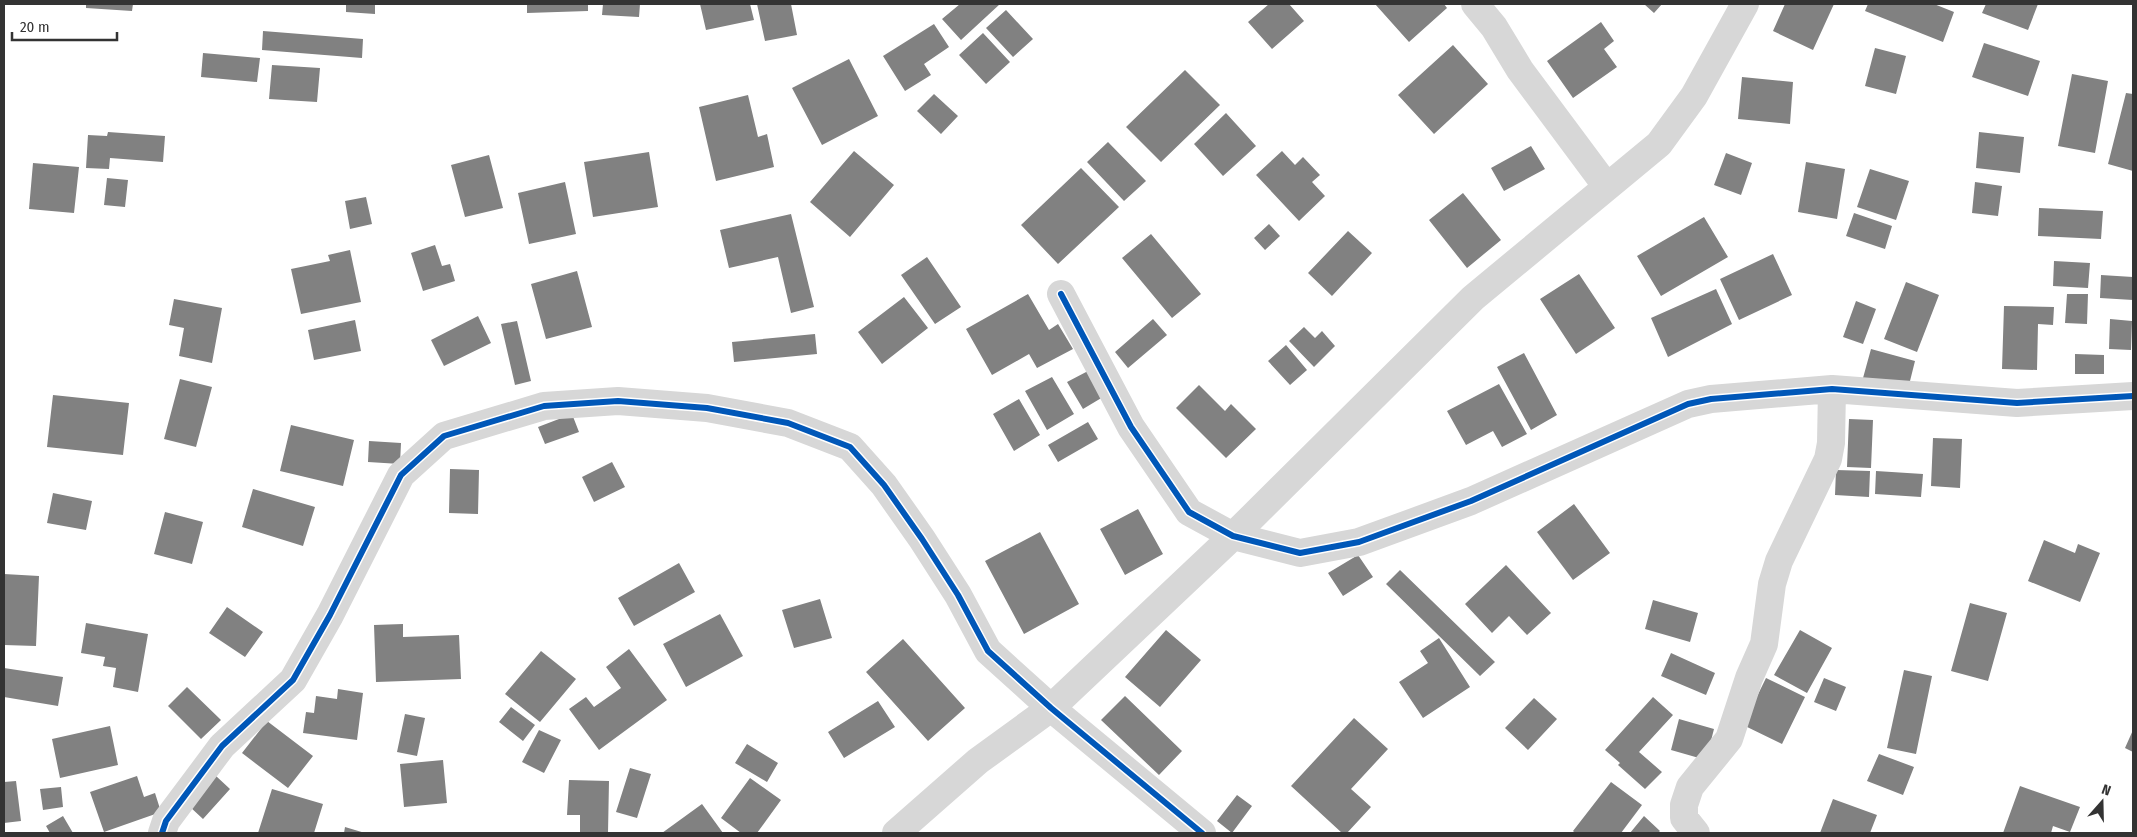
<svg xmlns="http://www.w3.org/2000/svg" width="2137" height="837" font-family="'Fira Sans Condensed',sans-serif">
<rect width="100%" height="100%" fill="#fff"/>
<path fill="#818181" d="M 86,4 L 133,4 L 132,11 L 86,8 Z
M 346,4 L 375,4 L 375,14 L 346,12 Z
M 527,4 L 588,4 L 588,11 L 527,13 Z
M 603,4 L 640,4 L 639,17 L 602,15 Z
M 700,4 L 750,4 L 754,20 L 706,30 Z
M 757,4 L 791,4 L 797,35 L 765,41 Z
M 960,4 L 1000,4 L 961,40 L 942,19 Z
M 1269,4 L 1289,4 L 1304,21 L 1272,49 L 1248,22 Z
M 1375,4 L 1444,4 L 1447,8 L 1409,42 Z
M 1644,4 L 1662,4 L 1654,13 Z
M 1785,4 L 1834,4 L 1813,50 L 1773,31 Z
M 1868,4 L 1934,4 L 1954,12 L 1943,42 L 1865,11 Z
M 1986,4 L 2038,4 L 2028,30 L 1982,13 Z
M 1006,10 L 1033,39 L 1013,57 L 986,28 Z
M 1601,22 L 1614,41 L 1604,49 L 1617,67 L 1573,98 L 1547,61 Z
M 934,24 L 949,47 L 924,64 L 931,75 L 905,91 L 883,56 Z
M 263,31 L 363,39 L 362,58 L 262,50 Z
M 983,33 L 1010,62 L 986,84 L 959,55 Z
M 1984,43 L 2040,61 L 2028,96 L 1972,77 Z
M 1453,45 L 1488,84 L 1434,134 L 1398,95 Z
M 1875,48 L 1906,56 L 1896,94 L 1865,86 Z
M 203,53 L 260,58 L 257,82 L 201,77 Z
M 849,59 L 878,116 L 822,145 L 792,88 Z
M 272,65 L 320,68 L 317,102 L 269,99 Z
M 1185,70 L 1220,105 L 1161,162 L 1126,127 Z
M 2072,74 L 2108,81 L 2095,153 L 2058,146 Z
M 1742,77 L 1793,82 L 1790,124 L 1738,119 Z
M 2126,93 L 2133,94 L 2133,171 L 2108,164 Z
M 934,94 L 958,116 L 941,134 L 917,111 Z
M 748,95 L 758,137 L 767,134 L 774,167 L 716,181 L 699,107 Z
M 1226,113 L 1256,146 L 1223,176 L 1194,144 Z
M 108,132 L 165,136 L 163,162 L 110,158 L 109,169 L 86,168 L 88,135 L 107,136 Z
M 1979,132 L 2024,137 L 2020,173 L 1976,168 Z
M 1108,142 L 1146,181 L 1124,201 L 1087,162 Z
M 1531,146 L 1545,169 L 1504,191 L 1491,168 Z
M 854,151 L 894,185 L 850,237 L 810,202 Z
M 1282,151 L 1295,165 L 1303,157 L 1320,175 L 1312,182 L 1325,196 L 1299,221 L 1256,175 Z
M 649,152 L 658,207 L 593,217 L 584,162 Z
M 1726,153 L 1752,163 L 1741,195 L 1714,185 Z
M 489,155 L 503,208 L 465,217 L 451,165 Z
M 1806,162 L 1845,169 L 1837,219 L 1798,212 Z
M 33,163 L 79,167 L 74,213 L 29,209 Z
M 1081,168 L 1119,207 L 1058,264 L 1021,225 Z
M 1870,169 L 1909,181 L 1896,220 L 1857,207 Z
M 107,178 L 128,180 L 125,207 L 104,205 Z
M 565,182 L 576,234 L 529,244 L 518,193 Z
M 1975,182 L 2002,186 L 1998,216 L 1972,213 Z
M 1463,193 L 1501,240 L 1467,268 L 1429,220 Z
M 366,197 L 372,224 L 350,229 L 345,201 Z
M 2039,208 L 2103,211 L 2101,239 L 2038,236 Z
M 1854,213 L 1892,226 L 1885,249 L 1846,236 Z
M 791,214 L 814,307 L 791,313 L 778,257 L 729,268 L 720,230 Z
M 1704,217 L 1728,257 L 1661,296 L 1637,256 Z
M 1269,224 L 1280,236 L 1265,250 L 1254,238 Z
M 1348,231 L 1372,253 L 1332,296 L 1308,273 Z
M 1151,234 L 1201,294 L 1172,318 L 1122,258 Z
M 435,245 L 442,266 L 450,264 L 455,281 L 423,291 L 411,253 Z
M 350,250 L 361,302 L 301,314 L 291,269 L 330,261 L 328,255 Z
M 1773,254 L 1792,295 L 1739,320 L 1720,279 Z
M 927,257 L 961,307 L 935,324 L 901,275 Z
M 2054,261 L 2090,263 L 2088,288 L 2053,286 Z
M 577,271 L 592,327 L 546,339 L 531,284 Z
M 1579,274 L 1615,328 L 1576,354 L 1540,299 Z
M 2101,275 L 2133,277 L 2133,300 L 2100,298 Z
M 1906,282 L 1939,295 L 1917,352 L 1884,339 Z
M 1716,289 L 1732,324 L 1668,357 L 1651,318 Z
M 1028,294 L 1049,330 L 1058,324 L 1073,349 L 1037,368 L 1029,354 L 992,375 L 966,329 Z
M 2067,294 L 2088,294 L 2087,324 L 2065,323 Z
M 904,297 L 928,328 L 882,364 L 858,332 Z
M 174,299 L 222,308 L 212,363 L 179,356 L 184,328 L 169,325 Z
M 1856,301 L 1876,309 L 1863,344 L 1843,337 Z
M 2004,306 L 2054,307 L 2053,325 L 2038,324 L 2037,370 L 2002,369 Z
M 478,316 L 491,343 L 444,366 L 431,340 Z
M 1153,319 L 1167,335 L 1128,368 L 1115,352 Z
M 2110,319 L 2132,321 L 2131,350 L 2109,349 Z
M 355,320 L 361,351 L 314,360 L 308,330 Z
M 517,321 L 531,381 L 515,385 L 501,324 Z
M 1304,327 L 1315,338 L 1322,331 L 1335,346 L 1314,367 L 1289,341 Z
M 815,334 L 817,354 L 734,362 L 732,342 Z
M 1286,345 L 1307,370 L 1290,385 L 1268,361 Z
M 1871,349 L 1915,361 L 1908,389 L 1863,378 Z
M 1524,353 L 1557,415 L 1531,430 L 1497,367 Z
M 2075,354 L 2104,355 L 2104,374 L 2075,374 Z
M 1088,371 L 1103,397 L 1083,409 L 1067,382 Z
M 1052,377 L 1074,414 L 1047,430 L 1025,391 Z
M 180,379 L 212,387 L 196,447 L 164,439 Z
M 1499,384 L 1527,434 L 1502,447 L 1493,431 L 1466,445 L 1447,411 Z
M 1199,385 L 1225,411 L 1231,404 L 1256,429 L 1226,458 L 1176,408 Z
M 53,395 L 129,403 L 123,455 L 47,447 Z
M 1019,399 L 1040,435 L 1014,451 L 993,414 Z
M 572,414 L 579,432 L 545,444 L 538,427 Z
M 1849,419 L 1873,420 L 1871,468 L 1847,467 Z
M 1088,422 L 1098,439 L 1058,462 L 1048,445 Z
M 291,425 L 354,440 L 343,486 L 280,471 Z
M 1933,438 L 1962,439 L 1960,488 L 1931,486 Z
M 369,441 L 401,443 L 400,464 L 368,462 Z
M 612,462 L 625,487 L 594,502 L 582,477 Z
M 450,469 L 479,470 L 478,514 L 449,513 Z
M 1836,470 L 1870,471 L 1869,497 L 1835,495 Z
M 1876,471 L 1923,474 L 1921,497 L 1875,494 Z
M 253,489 L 315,507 L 303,546 L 242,527 Z
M 53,493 L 92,501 L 86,530 L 47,523 Z
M 1574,504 L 1610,553 L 1573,580 L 1537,532 Z
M 1138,509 L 1163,554 L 1125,575 L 1100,529 Z
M 165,512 L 203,522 L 192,564 L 154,554 Z
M 1040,532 L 1079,604 L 1024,634 L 985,561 Z
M 2044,540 L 2075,553 L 2078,544 L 2100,553 L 2080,602 L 2028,581 Z
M 1358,555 L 1373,577 L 1343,596 L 1328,573 Z
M 679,563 L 695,592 L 634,626 L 618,598 Z
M 1506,565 L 1551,613 L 1527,635 L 1509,616 L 1492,633 L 1465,604 Z
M 1400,570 L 1495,662 L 1480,676 L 1386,584 Z
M 4,574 L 39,576 L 36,646 L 4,645 Z
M 820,599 L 832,638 L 794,648 L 782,610 Z
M 1653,600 L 1698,613 L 1690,642 L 1645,629 Z
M 1970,603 L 2007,613 L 1988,681 L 1951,671 Z
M 227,607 L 263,632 L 245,657 L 209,633 Z
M 720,614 L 743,656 L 686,687 L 663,644 Z
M 86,623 L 148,634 L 138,692 L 113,687 L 116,668 L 103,666 L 105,657 L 81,653 Z
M 403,624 L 403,637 L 459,635 L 461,679 L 376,682 L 374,625 Z
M 1166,630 L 1201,660 L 1160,707 L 1125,677 Z
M 1800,630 L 1832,648 L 1807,693 L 1774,675 Z
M 1439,638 L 1470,687 L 1423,718 L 1399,682 L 1428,663 L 1420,651 Z
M 903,639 L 965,708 L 928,741 L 866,672 Z
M 629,649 L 667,700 L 599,750 L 569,709 L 586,697 L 594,707 L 621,688 L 606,667 Z
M 541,651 L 576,679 L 540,722 L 505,694 Z
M 1671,653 L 1715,673 L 1706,695 L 1661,676 Z
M 4,668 L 63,677 L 58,706 L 4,697 Z
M 1904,670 L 1932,676 L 1916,754 L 1887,748 Z
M 1766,678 L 1805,697 L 1782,744 L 1743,725 Z
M 1824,678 L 1846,687 L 1836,711 L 1814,702 Z
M 187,687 L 221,720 L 201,739 L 168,706 Z
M 338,689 L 363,693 L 357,740 L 303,733 L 306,712 L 314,713 L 316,696 L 337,699 Z
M 1125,696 L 1182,751 L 1159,775 L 1101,720 Z
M 1653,697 L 1673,715 L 1639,752 L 1662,772 L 1645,789 L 1618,765 L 1620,763 L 1605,750 Z
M 1534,698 L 1557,719 L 1528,750 L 1505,728 Z
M 878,701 L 895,727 L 844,758 L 828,732 Z
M 511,707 L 535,725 L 523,741 L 499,722 Z
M 405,714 L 425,718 L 417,756 L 397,752 Z
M 1354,718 L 1388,749 L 1351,789 L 1371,807 L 1347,833 L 1342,833 L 1291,786 Z
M 1679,719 L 1714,729 L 1706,760 L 1671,750 Z
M 267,721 L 313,756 L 288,788 L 242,753 Z
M 110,726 L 118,765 L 60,778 L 52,739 Z
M 539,730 L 561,740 L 544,773 L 522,762 Z
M 2133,730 L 2133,752 L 2125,748 Z
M 747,744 L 778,763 L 767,782 L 735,763 Z
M 1879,754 L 1914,767 L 1903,795 L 1867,781 Z
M 443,760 L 447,803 L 404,807 L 400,764 Z
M 630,768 L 651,774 L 637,818 L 616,812 Z
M 137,776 L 144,797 L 155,793 L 161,812 L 104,832 L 90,792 Z
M 216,776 L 230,789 L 203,819 L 189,806 Z
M 750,778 L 781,800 L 757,833 L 741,833 L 721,818 Z
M 569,780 L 609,781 L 608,833 L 580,833 L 580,815 L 567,815 Z
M 16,781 L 21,821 L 4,823 L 4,782 Z
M 1611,782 L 1642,805 L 1621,833 L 1575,833 L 1573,831 Z
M 2020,786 L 2080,807 L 2070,832 L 2053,826 L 2051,833 L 2003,833 Z
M 61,787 L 63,807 L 43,810 L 40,789 Z
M 272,789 L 323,804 L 314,833 L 258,833 Z
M 1237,795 L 1252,806 L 1232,833 L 1217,821 Z
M 1833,799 L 1877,815 L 1870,833 L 1820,833 Z
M 702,804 L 723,833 L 662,833 Z
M 63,816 L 73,833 L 50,833 L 46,826 Z
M 1644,816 L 1660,831 L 1658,833 L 1630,833 Z
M 345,827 L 365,833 L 344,833 Z"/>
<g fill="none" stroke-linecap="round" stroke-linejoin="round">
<path stroke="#d7d7d7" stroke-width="28" d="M 1475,4 L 1494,27 L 1520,70 L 1607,187
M 1061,294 L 1131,427 L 1189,512 L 1233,536 L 1300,553 L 1359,542 L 1471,501 L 1688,404 L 1711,399 L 1832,389 L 2017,403 L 2133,396
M 162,833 L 166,821 L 222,746 L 293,680 L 330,615 L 401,475 L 444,436 L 544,406 L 618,401 L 707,408 L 788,423 L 850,447 L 884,485 L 922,539 L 958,595 L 988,651 L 1051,708 L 1202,833
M 896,833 L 978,761 L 1051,708 L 1233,536 L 1473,298 L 1659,144 L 1694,96 L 1745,4
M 1696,833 L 1684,818 L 1684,805 L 1690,787 L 1729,739 L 1749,678 L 1764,644 L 1772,584 L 1779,561 L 1828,459 L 1831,443 L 1832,389"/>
<g stroke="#fff" stroke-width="9">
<path id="cycleway" d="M 1061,294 L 1131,427 L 1189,512 L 1233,536 L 1300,553 L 1359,542 L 1471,501 L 1688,404 L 1711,399 L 1832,389 L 2017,403 L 2133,396
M 162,833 L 166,821 L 222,746 L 293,680 L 330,615 L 401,475 L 444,436 L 544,406 L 618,401 L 707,408 L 788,423 L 850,447 L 884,485 L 922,539 L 958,595 L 988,651 L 1051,708 L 1202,833"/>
</g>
<use href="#cycleway" stroke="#0057b8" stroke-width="6"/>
</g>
<rect width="2137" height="837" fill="none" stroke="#333333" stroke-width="10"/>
<g transform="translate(2102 802) rotate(20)" stroke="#ffffff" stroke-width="4" paint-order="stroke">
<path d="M0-4L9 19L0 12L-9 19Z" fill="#333333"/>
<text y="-8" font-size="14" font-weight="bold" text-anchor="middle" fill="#333333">N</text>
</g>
<path d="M12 32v8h105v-8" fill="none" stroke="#333333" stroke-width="2.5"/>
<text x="20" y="32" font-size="15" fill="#333333" stroke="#ffffff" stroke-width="4" paint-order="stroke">20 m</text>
</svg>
